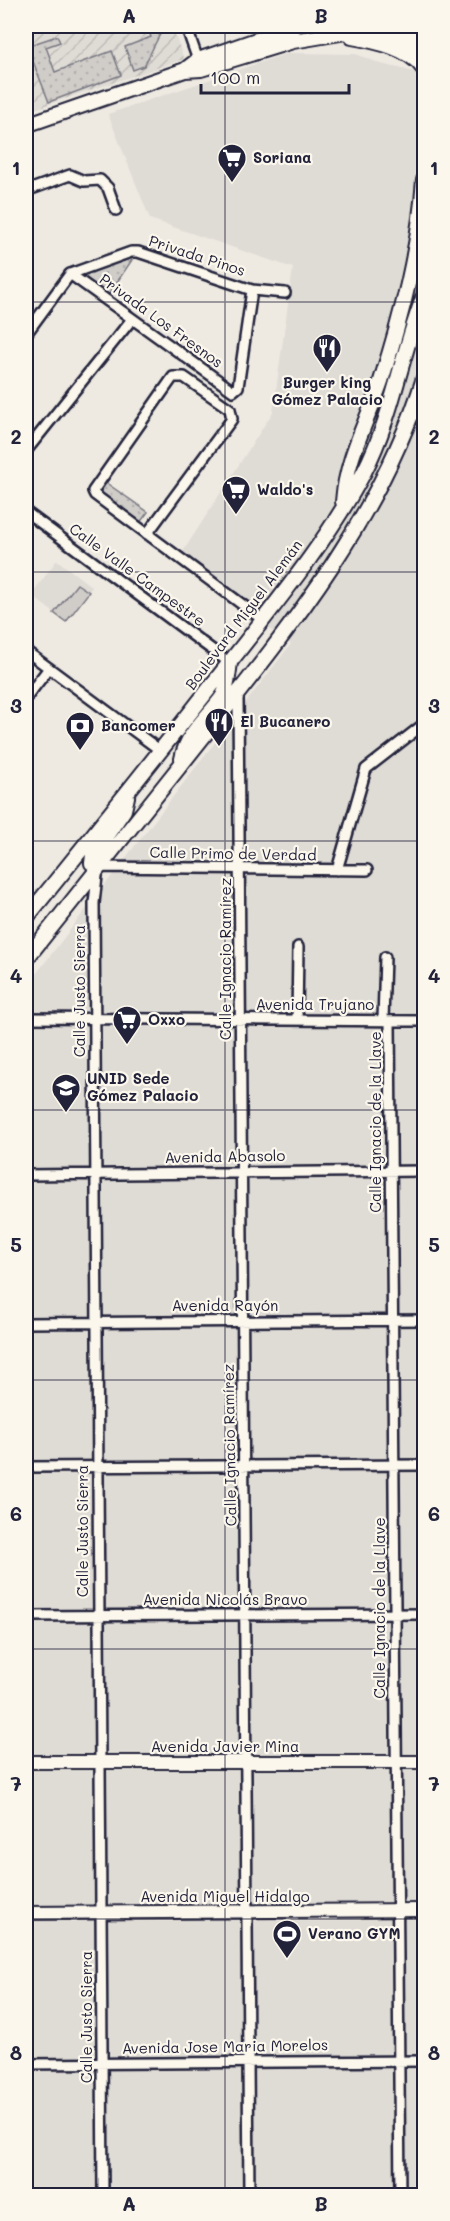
<svg xmlns="http://www.w3.org/2000/svg" width="450" height="2221" font-family="Mali,sans-serif">
<defs>
<pattern id="industrial-furrows" width="10" height="10" patternUnits="userSpaceOnUse" patternTransform="scale(1.5)"><rect width="10" height="10" fill="#dfdbd5"/><path d="M-1 1l2-2M0 10L10 0M9 11l2-2" fill="none" stroke="#bfbcb8"/></pattern>
<pattern id="grass-dots" width="8" height="8" patternUnits="userSpaceOnUse" patternTransform="scale(1.5)"><rect width="8" height="8" fill="#d0cdc9"/><path d="M2 2h.1M6 6h.1" fill="none" stroke="#b2b0ae" stroke-width="1.8" stroke-linecap="round"/></pattern>
</defs>
<rect width="100%" height="100%" fill="#eeeae2"/>
<filter id="ink" filterUnits="userSpaceOnUse"><feTurbulence type="fractalNoise" baseFrequency=".0167" numOctaves="2"/><feDisplacementMap in="SourceGraphic" scale="12" xChannelSelector="R" yChannelSelector="G"/><feConvolveMatrix kernelMatrix="1 2 1 2 8 2 1 2 1" color-interpolation-filters="sRGB"/></filter>
<g filter="url(#ink)">
<path fill="#dfdbd5" d="M 288,53 L 356,54 L 381,64 L 424,74 L 424,2195 L 26,2195 L 26,987 L 291,644 L 175,564 L 273,412 L 293,268 L 150,219 L 108,114 Z
M 57,560 L 92,587 L 66,622 L 31,595 Z"/>
<path fill="url(#industrial-furrows)" d="M 26,26 L 172,26 L 184,59 L 26,112 Z"/>
<path fill="url(#grass-dots)" stroke="#797882" stroke-width="1.5" d="M 147,26 L 164,26 L 144,66 L 133,70 L 125,47 L 151,37 Z
M 57,36 L 60,42 L 46,47 L 55,72 L 112,51 L 121,75 L 49,102 L 27,46 Z
M 129,259 L 132,260 L 105,300 L 77,276 Z
M 102,480 L 148,512 L 139,524 L 94,491 Z"/>
<path fill="#d0cdc9" stroke="#797882" stroke-width="1.5" d="M 77,584 L 89,592 L 66,622 L 54,613 Z"/>
<g fill="none" stroke-linecap="round" stroke-linejoin="round">
<g stroke="#22223b" stroke-width="14">
<path id="minor" d="M 186,26 L 199,63
M 26,191 L 70,175 L 84,181 L 100,180 L 108,188 L 116,210
M 70,274 L 233,391 L 238,387 L 252,290
M 26,334 L 70,274 L 131,252 L 138,252 L 252,290 L 285,293
M 26,451 L 132,319
M 26,512 L 230,663
M 147,534 L 232,419 L 230,409 L 184,377 L 173,377 L 93,491 L 95,495 L 263,620
M 26,651 L 161,751
M 238,694 L 249,2196
M 26,698 L 49,668
M 337,870 L 366,769 L 424,724
M 26,1018 L 424,1021
M 297,1020 L 298,947
M 383,1020 L 385,957
M 390,1021 L 400,2196
M 26,1175 L 424,1171
M 26,1323 L 424,1320
M 26,1467 L 424,1465
M 26,1616 L 424,1614
M 26,2064 L 424,2061
M 103,2196 L 94,903 L 98,867 L 367,870"/>
</g>
<g stroke="#22223b" stroke-width="16">
<path id="major" d="M 26,1762 L 424,1762
M 26,1913 L 424,1910"/>
</g>
<g stroke="#22223b" stroke-width="18">
<path id="highway" d="M 400,26 L 424,34
M 414,26 L 417,50
M 352,37 C 375,41 410,48 424,69
M 185,70 L 198,60 L 297,26
M 26,125 L 185,70 L 201,69 L 293,41 L 358,30 L 379,32 L 424,44
M 343,502 C 346,459 367,422 381,381 C 402,315 419,249 424,180
M 182,759 C 187,732 208,718 223,696 C 228,687 228,674 230,663
M 98,867 L 92,863 L 93,855 L 124,810 L 127,797
M 26,918 C 95,833 163,748 230,662 C 277,602 328,540 364,472 C 393,416 401,354 424,296
M 26,959 C 86,883 147,808 207,732 C 294,623 382,513 424,378"/>
</g>
<use href="#minor" stroke="#fbf7ec" stroke-width="9"/>
<use href="#major" stroke="#fbf7ec" stroke-width="12"/>
<use href="#highway" stroke="#fbf7ec" stroke-width="14"/>
</g>
</g>
<path fill="none" stroke="#22223b" stroke-width="1.5" stroke-opacity="0.55" d="M 225,26 L 225,2196M 26,302 L 424,302M 26,572 L 424,572M 26,841 L 424,841M 26,1110 L 424,1110M 26,1380 L 424,1380M 26,1649 L 424,1649M 26,1919 L 424,1919"/>
<defs>
<g id="supermarket-pin" transform="scale(1.5)"><path d="M0 17L-7.5 6A9.5 9.5 0 1 1 7.5 6Z" fill="#22223b" stroke="#fbf7ec"/><path d="M-6-5.5h2.5l.6 2H6L4.5 2H-2.5L-4.4-4H-6ZM-1.5 3.2a1.3 1.3 0 1 0 .1 0ZM3 3.2a1.3 1.3 0 1 0 .1 0Z" fill="#fff"/></g>
<g id="restaurant-pin" transform="scale(1.5)"><path d="M0 17L-7.5 6A9.5 9.5 0 1 1 7.5 6Z" fill="#22223b" stroke="#fbf7ec"/><path d="M-5-6h1v4h1v-4h1v4h1v-4h1v5L-1.5 .5V6h-2V.5L-5-1ZM5-6V6H3V1.5H1.5Q1.5-4 5-6Z" fill="#fff"/></g>
<g id="bank-pin" transform="scale(1.5)"><path d="M0 17L-7.5 6A9.5 9.5 0 1 1 7.5 6Z" fill="#22223b" stroke="#fbf7ec"/><path d="M-6-4H6V4H-6ZM0-2.3a2.3 2.3 0 1 0 0 4.6a2.3 2.3 0 1 0 0-4.6Z" fill="#fff"/></g>
<g id="university-pin" transform="scale(1.5)"><path d="M0 17L-7.5 6A9.5 9.5 0 1 1 7.5 6Z" fill="#22223b" stroke="#fbf7ec"/><path d="M0-5L7-2L0 1L-7-2ZM-4 1L0 2.5L4 1V4Q0 6-4 4Z" fill="#fff"/></g>
<g id="stadium-pin" transform="scale(1.5)"><path d="M0 17L-7.5 6A9.5 9.5 0 1 1 7.5 6Z" fill="#22223b" stroke="#fbf7ec"/><path d="M0-5a6.5 5 0 1 0 0 10a6.5 5 0 1 0 0-10ZM-3.5-1.8h7v3.6h-7Z" fill="#fff"/></g>
</defs>
<g fill-rule="evenodd">
<use href="#supermarket-pin" x="232" y="158"/>
<use href="#restaurant-pin" x="327" y="348"/>
<use href="#supermarket-pin" x="236" y="490"/>
<use href="#restaurant-pin" x="219" y="722"/>
<use href="#bank-pin" x="80" y="726"/>
<use href="#supermarket-pin" x="127" y="1020"/>
<use href="#university-pin" x="66" y="1088"/>
<use href="#stadium-pin" x="287" y="1934"/>
</g>
<g text-anchor="middle" stroke-width="4.5" stroke-linejoin="round" paint-order="stroke">
<g font-size="15" font-weight="bold" fill="#22223b" stroke="#fbf7ec" text-anchor="start">
<text x="253" y="163">Soriana</text>
<text x="327" y="388" text-anchor="middle">Burger king<tspan x="327" dy="17">Gómez Palacio</tspan></text>
<text x="257" y="495">Waldo's</text>
<text x="240" y="727">El Bucanero</text>
<text x="101" y="731">Bancomer</text>
<text x="148" y="1025">Oxxo</text>
<text x="87" y="1084">UNID Sede<tspan x="87" dy="17">Gómez Palacio</tspan></text>
<text x="308" y="1939">Verano GYM</text>
</g>
<g font-size="15" fill="#22223b" stroke="#fbf7ec">
<text transform="translate(197 256) rotate(18)" y="5">Privada Pinos</text>
<text transform="translate(161 321) rotate(36)" y="5">Privada Los Fresnos</text>
<text transform="translate(137 575) rotate(36)" y="5">Calle Valle Campestre</text>
<text transform="translate(244 615) rotate(-53)" y="5">Boulevard Miguel Alemán</text>
<text transform="translate(233 854) rotate(1)" y="5">Calle Primo de Verdad</text>
<text transform="translate(226 959) rotate(-90)" y="5">Calle Ignacio Ramírez</text>
<text transform="translate(80 991) rotate(-90)" y="5">Calle Justo Sierra</text>
<text x="315" y="1010">Avenida Trujano</text>
<text transform="translate(376 1122) rotate(-90)" y="5">Calle Ignacio de la Llave</text>
<text transform="translate(225 1157) rotate(-1)" y="5">Avenida Abasolo</text>
<text x="225" y="1311">Avenida Rayón</text>
<text transform="translate(230 1445) rotate(-91)" y="5">Calle Ignacio Ramírez</text>
<text transform="translate(83 1531) rotate(-90)" y="5">Calle Justo Sierra</text>
<text x="225" y="1605">Avenida Nicolás Bravo</text>
<text transform="translate(380 1608) rotate(-90)" y="5">Calle Ignacio de la Llave</text>
<text x="225" y="1752">Avenida Javier Mina</text>
<text x="225" y="1902">Avenida Miguel Hidalgo</text>
<text transform="translate(87 2017) rotate(-90)" y="5">Calle Justo Sierra</text>
<text transform="translate(225 2047) rotate(-1)" y="5">Avenida Jose Maria Morelos</text>
</g>
</g>
<rect width="450" height="2221" fill="none" stroke="#fbf7ec" stroke-width="66"/>
<path d="M201 84v9h148v-9" fill="none" stroke="#22223b" stroke-width="3"/>
<text x="210" y="84" font-size="18" fill="#22223b" stroke="#fbf7ec" stroke-width="4.5" paint-order="stroke">100 m</text>
<rect x="33" y="33" width="384" height="2155" fill="none" stroke="#22223b" stroke-width="2"/>
<g font-size="20" text-anchor="middle" font-weight="bold" fill="#22223b">
<text x="129" y="23">A</text>
<text x="321" y="23">B</text>
<text x="16" y="175">1</text>
<text x="434" y="175">1</text>
<text x="16" y="444">2</text>
<text x="434" y="444">2</text>
<text x="16" y="713">3</text>
<text x="434" y="713">3</text>
<text x="16" y="983">4</text>
<text x="434" y="983">4</text>
<text x="16" y="1252">5</text>
<text x="434" y="1252">5</text>
<text x="16" y="1521">6</text>
<text x="434" y="1521">6</text>
<text x="16" y="1791">7</text>
<text x="434" y="1791">7</text>
<text x="16" y="2060">8</text>
<text x="434" y="2060">8</text>
<text x="129" y="2211">A</text>
<text x="321" y="2211">B</text>
</g>
</svg>
